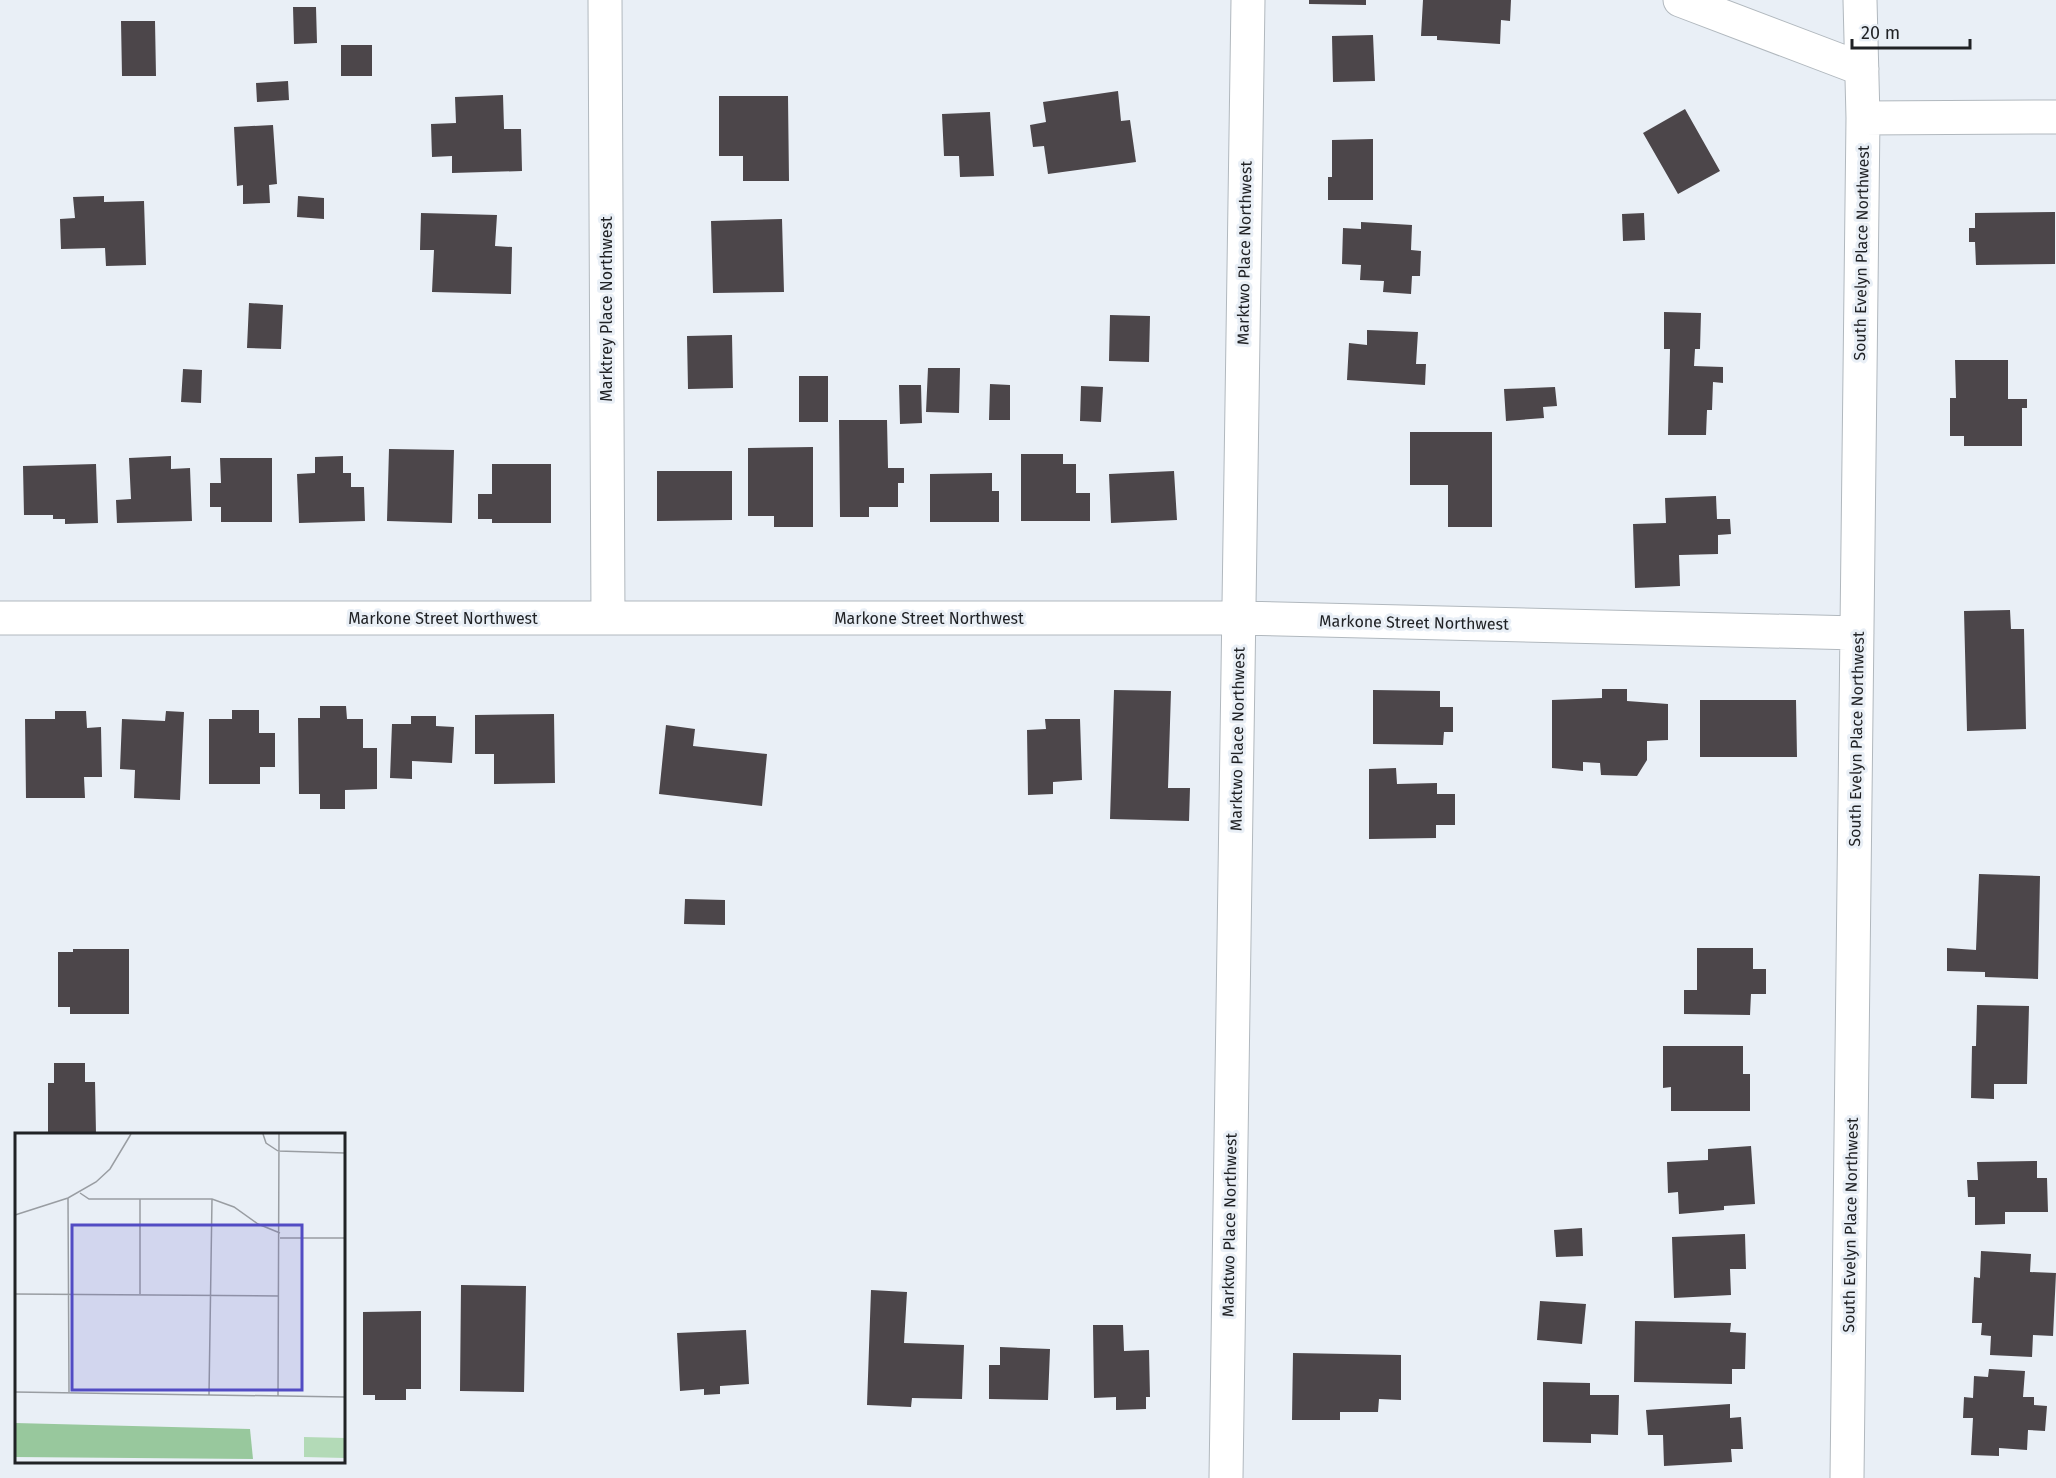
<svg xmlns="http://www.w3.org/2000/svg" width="2056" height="1478" font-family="'Fira Sans',sans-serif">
<rect width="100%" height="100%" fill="#e9eff6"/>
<path fill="#4c464a" d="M 1309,0 L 1366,0 L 1366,5 L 1309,4 Z
M 1423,0 L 1511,0 L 1510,21 L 1501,20 L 1500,44 L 1437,40 L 1437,36 L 1421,36 Z
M 293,7 L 316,7 L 317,43 L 294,44 Z
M 121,21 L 155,21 L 156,76 L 122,76 Z
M 1373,35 L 1375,81 L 1333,82 L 1332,36 Z
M 341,45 L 372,45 L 372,76 L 341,76 Z
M 288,81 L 289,100 L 257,102 L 256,83 Z
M 1118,91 L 1121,121 L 1130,120 L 1136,162 L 1048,174 L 1044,146 L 1033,147 L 1030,125 L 1046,122 L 1043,102 Z
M 503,95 L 504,129 L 521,129 L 522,171 L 452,173 L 452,156 L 432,157 L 431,124 L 456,123 L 455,97 Z
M 719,96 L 788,96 L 789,181 L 743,181 L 743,156 L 719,156 Z
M 1685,109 L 1720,171 L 1678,194 L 1643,133 Z
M 990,112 L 994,176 L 960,177 L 959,156 L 944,156 L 942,114 Z
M 273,125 L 277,184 L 269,185 L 270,203 L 243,204 L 243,185 L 237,186 L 234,127 Z
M 1373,139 L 1373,200 L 1328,200 L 1328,177 L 1332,177 L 1332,140 Z
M 104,196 L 104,202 L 144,201 L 146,265 L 106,266 L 105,248 L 61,249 L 60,219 L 75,218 L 73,197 Z
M 298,196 L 324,198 L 324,219 L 297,217 Z
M 2055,212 L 2055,264 L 1976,265 L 1975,242 L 1969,242 L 1969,228 L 1975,228 L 1975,213 Z
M 421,213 L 497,215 L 495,246 L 512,247 L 511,294 L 432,292 L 434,250 L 420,250 Z
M 1644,213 L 1645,240 L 1623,241 L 1622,214 Z
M 782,219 L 784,292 L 713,293 L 711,221 Z
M 1361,222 L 1412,225 L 1411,250 L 1421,251 L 1420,276 L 1412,276 L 1411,294 L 1383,292 L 1384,281 L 1360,280 L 1361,265 L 1342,264 L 1343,228 L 1361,229 Z
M 249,303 L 283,305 L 281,349 L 247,348 Z
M 1664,312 L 1701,313 L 1700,349 L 1695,349 L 1694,366 L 1723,367 L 1723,383 L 1713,382 L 1712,410 L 1707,410 L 1706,435 L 1668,435 L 1670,349 L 1664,349 Z
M 1110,315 L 1150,316 L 1149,362 L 1109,361 Z
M 1367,330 L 1418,332 L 1416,364 L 1426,364 L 1425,385 L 1347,380 L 1349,343 L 1367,345 Z
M 732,335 L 733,388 L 688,389 L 687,336 Z
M 1955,360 L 2008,360 L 2008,399 L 2027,399 L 2027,408 L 2022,408 L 2022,446 L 1964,446 L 1964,436 L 1950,436 L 1950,398 L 1956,398 Z
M 928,368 L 960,368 L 959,413 L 926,412 Z
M 183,369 L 202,370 L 201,403 L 181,402 Z
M 799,376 L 828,376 L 828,422 L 799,422 Z
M 990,384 L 1010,385 L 1010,420 L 989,420 Z
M 899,385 L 921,385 L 922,423 L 900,424 Z
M 1081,386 L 1103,387 L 1101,422 L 1080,421 Z
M 1555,387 L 1557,406 L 1543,407 L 1544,418 L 1506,421 L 1504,389 Z
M 839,420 L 887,420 L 888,468 L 904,468 L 904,483 L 898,483 L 898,507 L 869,507 L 869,517 L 840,517 Z
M 1410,432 L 1492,432 L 1492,527 L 1448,527 L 1448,485 L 1410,485 Z
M 813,447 L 813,527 L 774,527 L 774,516 L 748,516 L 748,448 Z
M 389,449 L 454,450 L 452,523 L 387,521 Z
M 1021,454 L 1063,454 L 1063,464 L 1076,464 L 1076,493 L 1090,493 L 1090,521 L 1021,521 Z
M 171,456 L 171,469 L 190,468 L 192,521 L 117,523 L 116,500 L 131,499 L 129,458 Z
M 343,456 L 343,473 L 351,473 L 351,487 L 364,487 L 365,521 L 299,523 L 297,474 L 315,473 L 315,457 Z
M 220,458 L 272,458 L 272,522 L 221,522 L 221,507 L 210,507 L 210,483 L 221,483 Z
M 96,464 L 98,523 L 65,524 L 65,519 L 53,519 L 53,515 L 24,515 L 23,466 Z
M 492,464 L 551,464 L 551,523 L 492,523 L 492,519 L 478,519 L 478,494 L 492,494 Z
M 657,471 L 732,471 L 732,520 L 657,521 Z
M 1174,471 L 1177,520 L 1111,523 L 1109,474 Z
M 992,473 L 992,491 L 999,491 L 999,522 L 930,522 L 930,474 Z
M 1716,496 L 1717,519 L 1730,519 L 1731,534 L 1718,535 L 1718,554 L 1679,555 L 1680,586 L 1635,588 L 1633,524 L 1666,523 L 1665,498 Z
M 2010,610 L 2011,629 L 2024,629 L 2026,729 L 1967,731 L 1964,611 Z
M 1602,689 L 1627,689 L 1627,701 L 1668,704 L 1668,740 L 1647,741 L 1647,760 L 1637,776 L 1601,775 L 1600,763 L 1583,762 L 1583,771 L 1552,768 L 1552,700 L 1602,698 Z
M 1114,690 L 1171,691 L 1168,788 L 1190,788 L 1189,821 L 1110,819 Z
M 1373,690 L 1440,691 L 1440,707 L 1453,707 L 1453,732 L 1444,732 L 1443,745 L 1373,744 Z
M 1700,700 L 1796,700 L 1797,757 L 1700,757 Z
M 320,706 L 346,706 L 347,719 L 363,719 L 363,748 L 377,748 L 377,789 L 345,790 L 345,809 L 320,809 L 320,794 L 299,794 L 298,718 L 320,718 Z
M 232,710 L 259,710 L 259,733 L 275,733 L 275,767 L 260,767 L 260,784 L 209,784 L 209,719 L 232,719 Z
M 55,711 L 86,711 L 87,728 L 101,727 L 102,777 L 84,777 L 85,798 L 26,798 L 25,719 L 55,719 Z
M 166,711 L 184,712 L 180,800 L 134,798 L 135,770 L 120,769 L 122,719 L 165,721 Z
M 554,714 L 555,783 L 494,784 L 494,754 L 475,754 L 475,715 Z
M 411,716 L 436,716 L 436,726 L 454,727 L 452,763 L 412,761 L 412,779 L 390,778 L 392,724 L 411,724 Z
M 1045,719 L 1080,719 L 1082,780 L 1053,782 L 1053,794 L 1028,795 L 1027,730 L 1046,729 Z
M 666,725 L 695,729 L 693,746 L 767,754 L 762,806 L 659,794 Z
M 1396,768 L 1397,784 L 1437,783 L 1437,794 L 1455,794 L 1455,825 L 1436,825 L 1436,838 L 1369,839 L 1369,769 Z
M 1979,874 L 2040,876 L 2038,979 L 1985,977 L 1985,972 L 1947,971 L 1947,948 L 1976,950 Z
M 685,899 L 725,900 L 725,925 L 684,924 Z
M 1697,948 L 1753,948 L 1753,969 L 1766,969 L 1766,994 L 1751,994 L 1750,1015 L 1684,1014 L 1684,990 L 1697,990 Z
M 73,949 L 129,949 L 129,1014 L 70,1014 L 70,1007 L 58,1007 L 58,952 L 73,952 Z
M 1977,1005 L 2029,1006 L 2027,1084 L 1994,1084 L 1994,1099 L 1971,1098 L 1972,1046 L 1976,1046 Z
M 1663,1046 L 1743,1046 L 1743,1074 L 1750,1074 L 1750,1111 L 1671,1111 L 1671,1087 L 1663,1088 Z
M 54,1063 L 85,1063 L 85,1082 L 95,1082 L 96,1134 L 48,1134 L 48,1083 L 54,1083 Z
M 1751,1146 L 1755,1204 L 1724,1206 L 1724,1210 L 1679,1214 L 1678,1192 L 1668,1193 L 1667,1162 L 1708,1160 L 1708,1149 Z
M 2037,1161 L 2037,1178 L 2047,1178 L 2048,1212 L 2005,1212 L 2005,1224 L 1975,1225 L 1975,1197 L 1968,1197 L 1967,1180 L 1978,1180 L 1977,1162 Z
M 1582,1228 L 1583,1256 L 1556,1257 L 1554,1230 Z
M 1745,1234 L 1746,1269 L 1730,1269 L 1731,1295 L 1674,1298 L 1672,1237 Z
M 1981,1251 L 2031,1254 L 2030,1272 L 2056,1273 L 2053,1336 L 2033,1335 L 2032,1357 L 1990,1355 L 1991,1336 L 1981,1335 L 1982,1323 L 1972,1323 L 1974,1277 L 1980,1278 Z
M 461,1285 L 526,1286 L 524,1392 L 460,1391 Z
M 871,1290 L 907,1292 L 904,1343 L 964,1345 L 962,1399 L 912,1398 L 911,1407 L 867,1405 Z
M 1540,1301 L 1586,1304 L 1582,1344 L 1537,1340 Z
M 421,1311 L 421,1389 L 406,1389 L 406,1400 L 375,1400 L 375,1395 L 363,1395 L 363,1312 Z
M 1635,1321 L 1731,1323 L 1730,1332 L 1746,1333 L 1745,1369 L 1732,1369 L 1732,1384 L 1634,1382 Z
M 1093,1325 L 1123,1325 L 1124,1351 L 1149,1350 L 1150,1397 L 1146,1397 L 1146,1409 L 1116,1410 L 1116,1397 L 1094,1398 Z
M 746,1330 L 749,1384 L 720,1386 L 720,1394 L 704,1395 L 704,1389 L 680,1391 L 677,1333 Z
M 1000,1347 L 1050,1349 L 1048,1400 L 989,1399 L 989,1365 L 1000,1365 Z
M 1293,1353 L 1401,1355 L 1401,1400 L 1379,1399 L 1378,1412 L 1340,1412 L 1340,1420 L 1292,1420 Z
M 1989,1369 L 2025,1371 L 2023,1397 L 2034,1397 L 2034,1405 L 2047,1406 L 2045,1431 L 2028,1430 L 2027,1450 L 1999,1448 L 1999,1456 L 1971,1455 L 1973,1418 L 1963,1418 L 1964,1397 L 1973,1398 L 1974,1376 L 1988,1377 Z
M 1543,1382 L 1590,1383 L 1590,1395 L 1619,1395 L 1618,1435 L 1591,1434 L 1591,1443 L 1543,1442 Z
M 1730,1404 L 1730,1418 L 1741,1417 L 1743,1449 L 1731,1449 L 1732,1462 L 1664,1466 L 1663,1435 L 1648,1435 L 1646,1410 Z"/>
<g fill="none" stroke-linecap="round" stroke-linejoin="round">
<g stroke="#b1b8be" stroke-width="35">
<path id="minor" d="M 605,0 L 608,618
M 1680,0 L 1862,69
M 1863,118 L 2056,117
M 0,618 L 1239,618 L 1857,633
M 1226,1478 L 1248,0
M 1847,1478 L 1863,118 L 1860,0"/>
</g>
<use href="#minor" stroke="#fff" stroke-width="33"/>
</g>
<g text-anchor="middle" stroke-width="6" stroke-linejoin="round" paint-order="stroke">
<g font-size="16" fill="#202225" stroke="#e9eff6">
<text transform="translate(1244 253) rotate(-89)" y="6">Marktwo Place Northwest</text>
<text transform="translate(1861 253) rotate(-89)" y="6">South Evelyn Place Northwest</text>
<text transform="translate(606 309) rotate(-90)" y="6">Marktrey Place Northwest</text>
<text x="443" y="624">Markone Street Northwest</text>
<text x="929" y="624">Markone Street Northwest</text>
<text transform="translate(1414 622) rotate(1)" y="6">Markone Street Northwest</text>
<text transform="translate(1237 739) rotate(-89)" y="6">Marktwo Place Northwest</text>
<text transform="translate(1856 739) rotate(-89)" y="6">South Evelyn Place Northwest</text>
<text transform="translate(1229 1225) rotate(-89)" y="6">Marktwo Place Northwest</text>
<text transform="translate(1850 1225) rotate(-89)" y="6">South Evelyn Place Northwest</text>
</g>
</g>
<g transform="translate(15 1133)">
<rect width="330" height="330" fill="#e9eff6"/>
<path d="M 0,290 L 235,296 L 238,326 L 0,324 Z" fill="#98c89d"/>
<path d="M 289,304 L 330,305 L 330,325 L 289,324 Z" fill="#b3dab7"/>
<path fill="none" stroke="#999da2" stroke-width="1.5" d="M 248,1 L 251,10 L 263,18M 263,18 L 330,20M 65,60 L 74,66 L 197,66 L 219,74 L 243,91 L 265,100M 53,65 L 54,259M 125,66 L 125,161M 0,82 L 53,65 L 81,49 L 95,36 L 116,1M 265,105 L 330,105M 0,161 L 264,163M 0,259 L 330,264M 194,262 L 197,66M 263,263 L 264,1"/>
<path fill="#524cc3" fill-opacity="0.15" stroke="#524cc3" stroke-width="3" d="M 57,92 L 287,92 L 287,257 L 57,257 Z"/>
<rect width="330" height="330" fill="none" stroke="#202225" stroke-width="3"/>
</g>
<path d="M1852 39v9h118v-9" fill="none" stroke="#202225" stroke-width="3"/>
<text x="1861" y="39" font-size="18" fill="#202225" stroke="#e9eff6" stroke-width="4.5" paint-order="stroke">20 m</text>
</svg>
